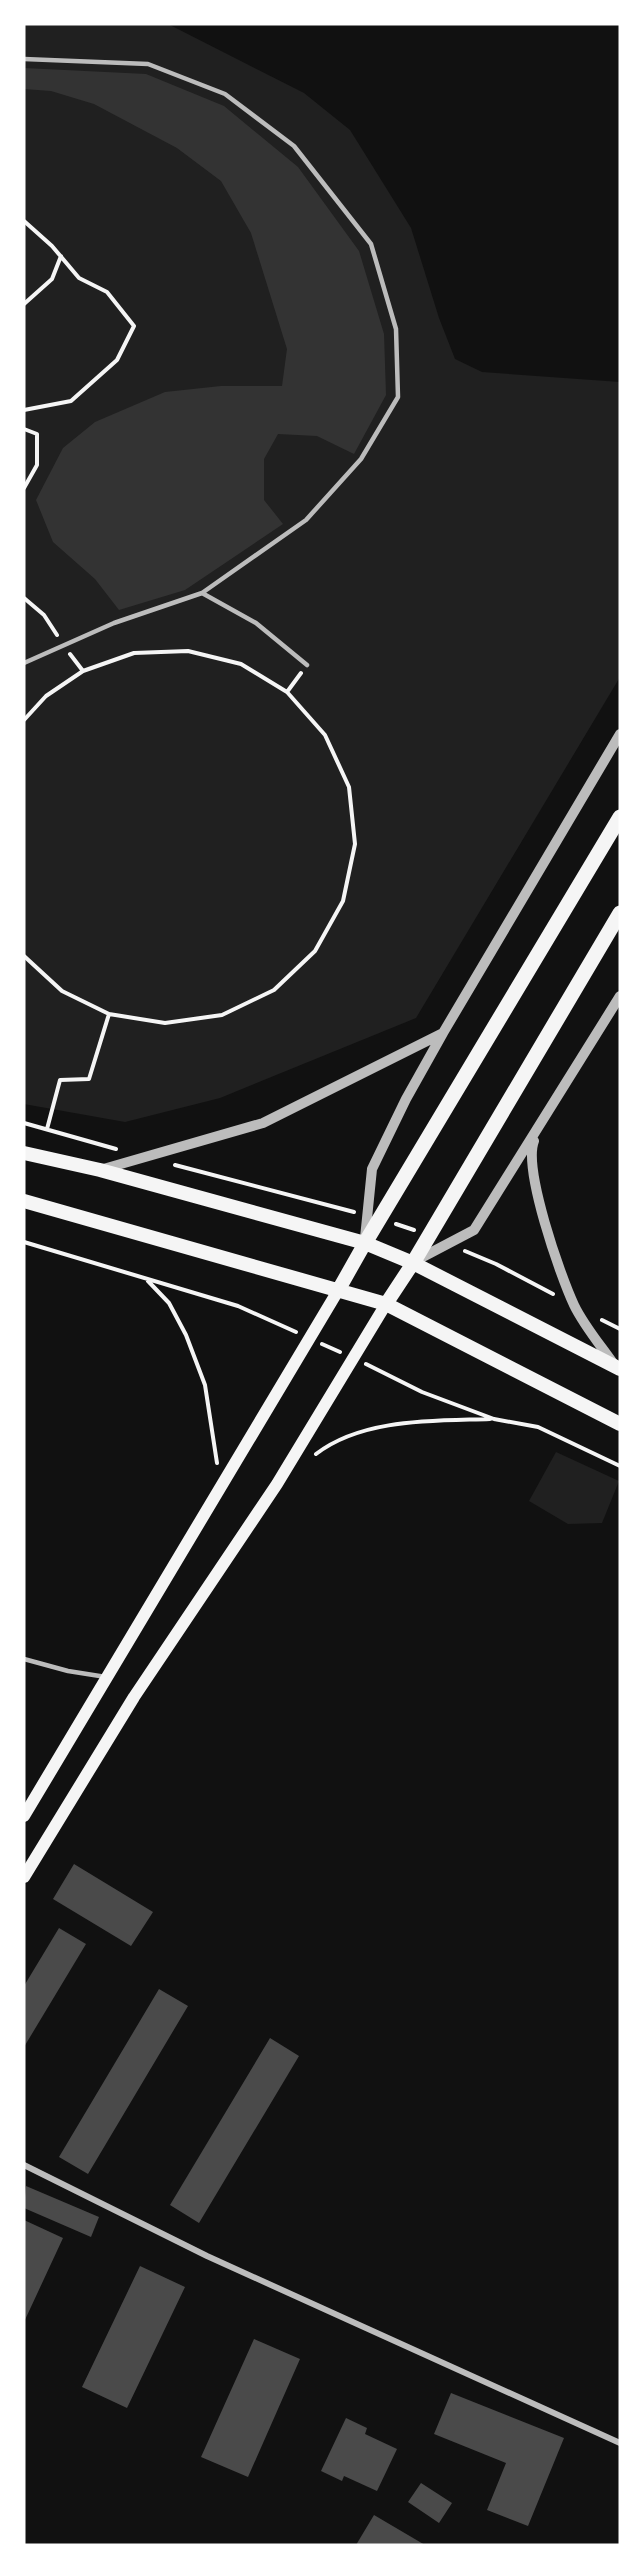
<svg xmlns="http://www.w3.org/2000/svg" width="644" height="2569" font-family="'Alegreya Sans',sans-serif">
<rect width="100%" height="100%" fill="#111"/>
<path fill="#202020" d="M 24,24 L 168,24 L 304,93 L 350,130 L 411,228 L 439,318 L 455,359 L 482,372 L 620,382 L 620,677 L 416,1018 L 220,1098 L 125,1122 L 24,1104 Z
M 556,1452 L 619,1481 L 602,1523 L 568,1524 L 529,1501 Z"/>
<path fill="#333" d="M 24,68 L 146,74 L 224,106 L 298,167 L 359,251 L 384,334 L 386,395 L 354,454 L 317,436 L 278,434 L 264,459 L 264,500 L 283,524 L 185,590 L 119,610 L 95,579 L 53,542 L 36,500 L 63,448 L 95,422 L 165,392 L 221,386 L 282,386 L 287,349 L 251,233 L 221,181 L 177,148 L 94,104 L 51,91 L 24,89 Z"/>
<path fill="#4a4a4a" d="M 74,1864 L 153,1912 L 131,1946 L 53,1899 Z
M 59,1928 L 86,1944 L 24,2047 L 24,1986 Z
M 159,1989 L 188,2006 L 88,2174 L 59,2157 Z
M 270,2038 L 299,2056 L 199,2223 L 170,2205 Z
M 26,2186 L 99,2217 L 91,2237 L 24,2208 Z
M 24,2220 L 63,2238 L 24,2322 Z
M 140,2266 L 185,2287 L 127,2408 L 82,2387 Z
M 254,2339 L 300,2359 L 248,2477 L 201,2457 Z
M 451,2393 L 564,2438 L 528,2526 L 487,2510 L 506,2463 L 434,2434 Z
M 346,2418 L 367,2428 L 365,2434 L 397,2449 L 377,2491 L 344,2476 L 342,2481 L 321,2471 Z
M 421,2483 L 452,2503 L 439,2523 L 408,2502 Z
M 374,2515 L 425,2545 L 356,2545 Z"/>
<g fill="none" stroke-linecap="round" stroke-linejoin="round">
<path stroke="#f5f5f5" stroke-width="4" d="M 24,221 L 52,246 L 79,278 L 107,292 L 134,326 L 117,360 L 71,401 L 24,410
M 24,304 L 52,279 L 61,256
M 24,429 L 37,434 L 37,465 L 24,488
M 24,598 L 44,615 L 57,635
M 70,654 L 83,671
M 287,692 L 301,673
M 24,720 L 46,696 L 83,671 L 134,653 L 188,651 L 241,664 L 287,692 L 325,735 L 349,787 L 355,844 L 343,901 L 315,951 L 274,990 L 222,1015 L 165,1023 L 109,1014 L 62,991 L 24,956
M 24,1123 L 116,1149
M 47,1129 L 60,1080 L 89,1079 L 109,1014
M 175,1165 L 354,1212
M 396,1224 L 414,1230
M 24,1242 L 238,1306 L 296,1332
M 465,1251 L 496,1264 L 553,1294
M 148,1281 L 169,1303 L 186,1335 L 205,1385 L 217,1463
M 602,1320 L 620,1329
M 322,1344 L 340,1352
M 366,1364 L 422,1392 L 494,1419 L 538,1427 L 620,1466
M 316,1454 C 363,1418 434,1421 490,1419"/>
<path stroke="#bcbcbc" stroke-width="4.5" d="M 24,59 L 148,64 L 225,94 L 294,146 L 371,244 L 396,329 L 398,397 L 361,459 L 306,520 L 202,593 L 114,623 L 24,663
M 202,593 L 256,623 L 307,665
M 24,1659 L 68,1671 L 106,1677"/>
<path stroke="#bcbcbc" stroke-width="6" d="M 24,2165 L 207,2256 L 620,2443"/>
<path stroke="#bcbcbc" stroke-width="10" d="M 534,1141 C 523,1169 560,1275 574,1305 C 584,1326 602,1347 615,1366
M 100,1170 L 263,1123 L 443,1033
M 365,1238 L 372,1169 L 406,1099 L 443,1033 L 620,734
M 415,1261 L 474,1230 L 620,996"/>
<path stroke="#f5f5f5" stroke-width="12" d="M 24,1816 L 339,1289
M 24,1877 L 134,1697 L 277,1484 L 386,1304"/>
<path stroke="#f5f5f5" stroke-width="14" d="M 24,1153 L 100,1170 L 365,1243 L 413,1263 L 620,1369
M 24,1201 L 386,1304 L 620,1424
M 339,1289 L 365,1243
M 386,1304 L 413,1263"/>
<path stroke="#f5f5f5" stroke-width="15" d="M 365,1243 L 620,817
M 413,1263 L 620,913"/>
</g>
<rect width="644" height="2569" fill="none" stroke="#ffffff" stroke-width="51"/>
</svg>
